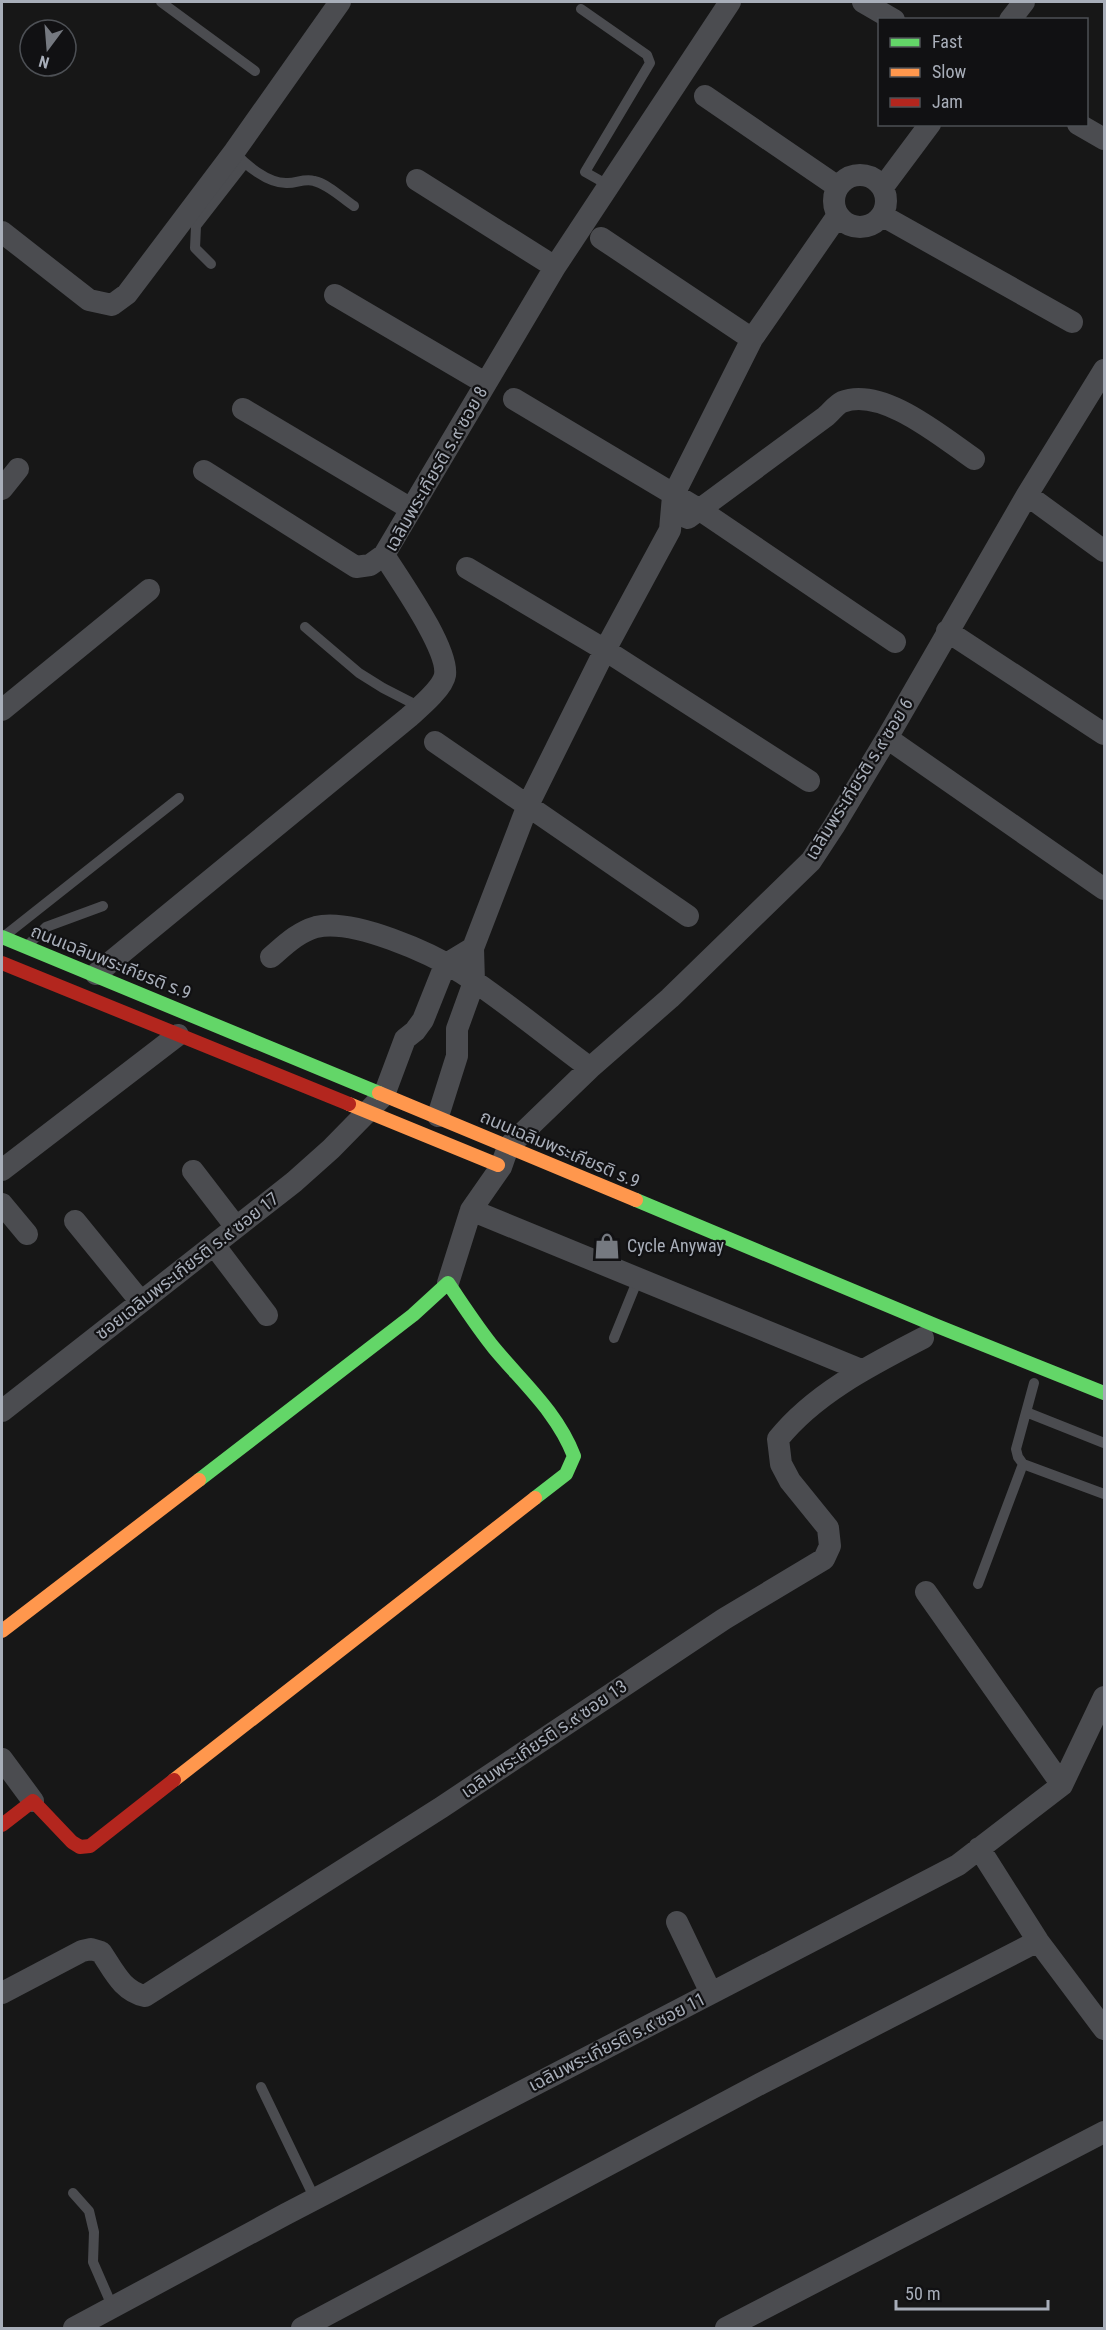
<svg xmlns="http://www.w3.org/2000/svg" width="1106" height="2330" font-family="'Roboto Condensed','Noto Sans Thai',sans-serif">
<rect width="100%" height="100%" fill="#171717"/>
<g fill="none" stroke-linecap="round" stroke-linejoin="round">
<path stroke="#4b4c50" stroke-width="10" d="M 161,2 L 255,71
M 581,9 L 647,55 L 650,63 L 585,172 L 608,185
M 234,152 C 246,165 267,183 286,183 C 295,184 304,178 314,181 C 328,184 342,198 354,206
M 211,264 L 195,248 L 196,226 L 245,163
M 305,627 L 359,673 L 383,688 L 420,707
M 7,934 L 179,798
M 30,943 L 46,927 L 103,906
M 614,1338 L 638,1279
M 1034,1383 L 1016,1449 L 1018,1457 L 1023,1464 L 1104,1494
M 1026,1412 L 1104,1443
M 978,1584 L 1023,1464
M 261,2087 L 315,2199
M 73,2193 L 89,2211 L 94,2232 L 93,2262 L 113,2308"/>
<path stroke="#4b4c50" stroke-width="22" d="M 863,2 L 894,20
M 1010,20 L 1024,2
M 705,96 L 838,187
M 1078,124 L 1104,139
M834 201a26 26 0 1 1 52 0a26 26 0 1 1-52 0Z
M 417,180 L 555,267
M 883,187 L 930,124
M 883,216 L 1072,322
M 2,232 L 89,300 L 112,305 L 127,294 L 234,152 L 340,2
M 601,238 L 752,339
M 335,295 L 485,383
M 514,399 L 700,510 L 895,642
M 243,409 L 411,509
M 204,471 L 356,567 L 370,565 L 384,555
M 2,489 L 18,469
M 1027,495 L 1104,551
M 688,518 L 825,417 C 830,413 836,405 842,402 C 882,386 942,437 974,459
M 467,568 L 605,650 L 809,781
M 947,631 L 1104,734
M 2,710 L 149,590
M 887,738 L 1104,889
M 435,742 L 688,916
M 271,957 C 285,945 298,932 316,927 C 353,918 431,953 462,973 C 506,1002 548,1037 590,1068
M 96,974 L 409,717 C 419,708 443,688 445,675 C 449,649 399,579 384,555 L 555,267 L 730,2
M 438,1116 L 457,1056 L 457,1029 L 474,982 L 473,948 L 528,805 L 605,650 L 670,530 L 673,496 L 752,339 L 838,215
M 2,1170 L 178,1035
M 193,1171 L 236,1227
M 2,1204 L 27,1234
M 471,1210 L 861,1370
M 75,1221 L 141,1302
M 214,1245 L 267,1315
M 448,1283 L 471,1210 L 501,1167 L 508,1147 L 590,1068 L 670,998 L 811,861 L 834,826 L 887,738 L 1027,495 L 1104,370
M 2,1411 L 294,1182 L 331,1149 L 384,1095 L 405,1039 L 415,1031 L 423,1020 L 445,965 L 473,948
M 926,1592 L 1062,1785
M 2,1759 L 33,1801
M 979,1848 L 1038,1941 L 1104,2029
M 677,1922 L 711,1993
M 2,1993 L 82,1951 L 91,1949 L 101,1952 C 114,1971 122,1991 145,1996 L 442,1807 L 724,1619 L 824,1559 L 830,1546 L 828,1528 L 790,1481 L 781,1464 L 778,1439 C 815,1393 871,1365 923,1338
M 74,2328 L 286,2214 L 958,1865 L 1062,1785 L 1104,1697
M 302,2328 L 760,2084 L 1038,1941
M 726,2328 L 1104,2132"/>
<path stroke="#63d668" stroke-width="14" d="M 2,937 L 379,1093
M 636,1200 L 937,1326 L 1104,1393
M 199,1480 L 413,1315 L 448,1283 C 463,1305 477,1327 494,1348 C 523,1383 557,1412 574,1456 L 566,1474 L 535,1498"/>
<path stroke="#ff974d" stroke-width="14" d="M 379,1093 L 636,1200
M 349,1104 L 498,1165
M 2,1631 L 199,1480
M 174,1780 L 535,1498"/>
<path stroke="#b3261e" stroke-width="14" d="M 2,963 L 349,1104
M 2,1825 L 33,1801 L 72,1842 L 80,1847 L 90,1846 L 174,1780"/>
</g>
<defs>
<g id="shop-bare" transform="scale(2.07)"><path d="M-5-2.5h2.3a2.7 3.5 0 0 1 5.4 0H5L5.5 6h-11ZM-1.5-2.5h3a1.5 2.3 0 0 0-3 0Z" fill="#757980" stroke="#111113" stroke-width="2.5" paint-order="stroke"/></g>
</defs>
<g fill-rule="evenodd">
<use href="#shop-bare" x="607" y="1246"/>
</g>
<g text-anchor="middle" stroke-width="4.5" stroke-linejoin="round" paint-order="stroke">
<g font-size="18" fill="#a8aeb9" stroke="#111113">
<text transform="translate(436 469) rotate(-60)" y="6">เฉลิมพระเกียรติ ร.๙ ซอย 8</text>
<text transform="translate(859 779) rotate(-58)" y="6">เฉลิมพระเกียรติ ร.๙ ซอย 6</text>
<text transform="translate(111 962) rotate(22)" y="6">ถนนเฉลิมพระเกียรติ ร.9</text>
<text transform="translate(560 1149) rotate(23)" y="6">ถนนเฉลิมพระเกียรติ ร.9</text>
<text transform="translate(187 1266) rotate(-38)" y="6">ซอยเฉลิมพระเกียรติ ร.๙ ซอย 17</text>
<text transform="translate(544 1739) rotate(-34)" y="6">เฉลิมพระเกียรติ ร.๙ ซอย 13</text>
<text transform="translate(617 2042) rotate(-27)" y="6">เฉลิมพระเกียรติ ร.๙ ซอย 11</text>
</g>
<g font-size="18" fill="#a8aeb9" stroke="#111113" text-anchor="start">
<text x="627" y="1252">Cycle Anyway</text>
</g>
</g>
<rect width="1106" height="2330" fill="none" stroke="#a8aeb9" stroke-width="6"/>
<rect x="878" y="18" width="210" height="108" fill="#111113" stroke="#4d5055" stroke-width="1.5"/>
<rect x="890" y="38" width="30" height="9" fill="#63d668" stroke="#4d5055" stroke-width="1.5"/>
<text x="932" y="48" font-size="18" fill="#a8aeb9">Fast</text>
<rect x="890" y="68" width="30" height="9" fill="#ff974d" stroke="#4d5055" stroke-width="1.5"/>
<text x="932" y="78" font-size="18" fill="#a8aeb9">Slow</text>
<rect x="890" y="98" width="30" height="9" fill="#b3261e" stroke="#4d5055" stroke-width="1.5"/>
<text x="932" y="108" font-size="18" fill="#a8aeb9">Jam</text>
<g transform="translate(48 48) rotate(196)"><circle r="28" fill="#111113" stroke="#4d5055" stroke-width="1.5"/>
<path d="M0-4.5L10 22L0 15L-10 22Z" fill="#757980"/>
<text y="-9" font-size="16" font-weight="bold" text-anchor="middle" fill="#a8aeb9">N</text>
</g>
<path d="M896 2300v9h152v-9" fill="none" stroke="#a8aeb9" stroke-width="3"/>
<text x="905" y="2300" font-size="18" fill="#a8aeb9" stroke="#111113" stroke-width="4.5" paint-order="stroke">50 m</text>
</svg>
